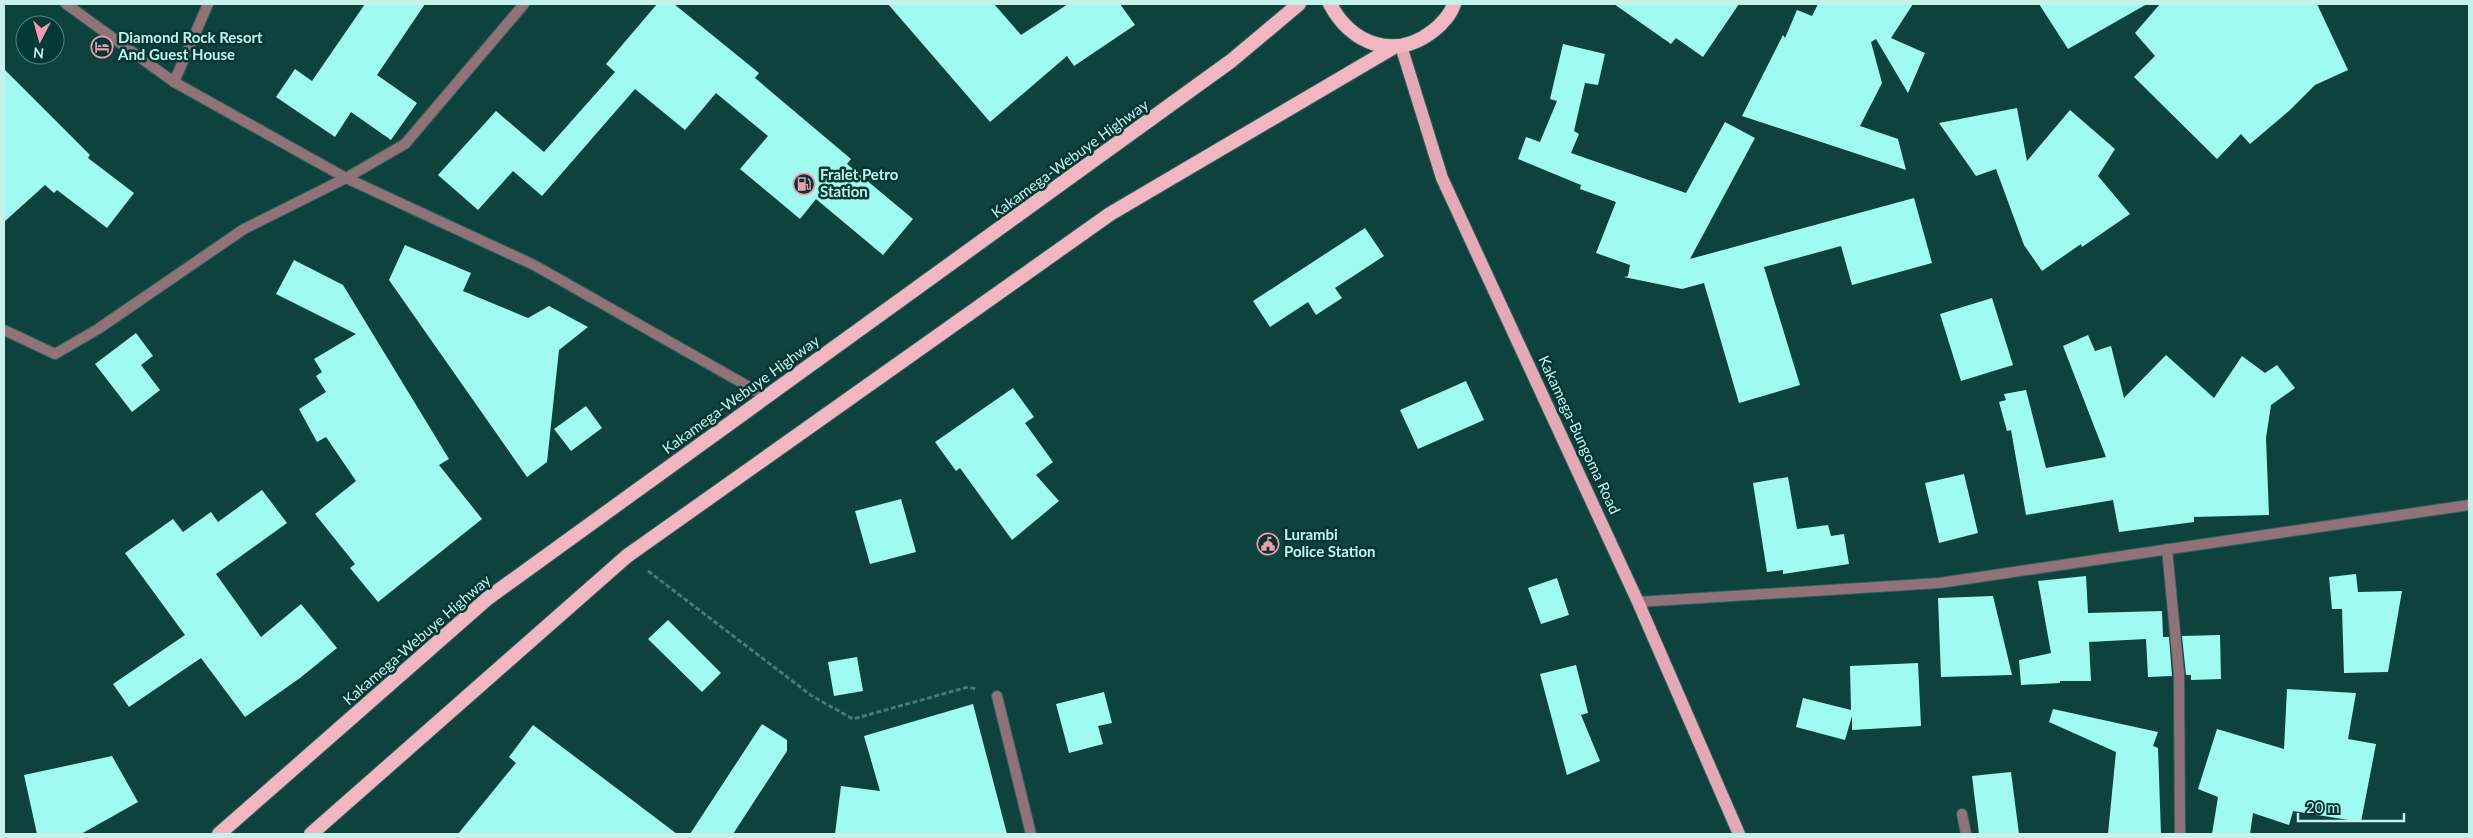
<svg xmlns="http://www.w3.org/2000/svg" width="2473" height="838" font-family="Lato,sans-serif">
<rect width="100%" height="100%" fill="#0d423d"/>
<path fill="#9ffbef" d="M 365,4 L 425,4 L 377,75 L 417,103 L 391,140 L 351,112 L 335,137 L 276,97 L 295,69 L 312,81 Z
M 657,4 L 674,4 L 759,73 L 755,78 L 851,159 L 847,164 L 913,219 L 883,255 L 816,199 L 800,219 L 740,169 L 768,136 L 716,93 L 685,130 L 635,89 L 542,196 L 513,171 L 478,210 L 438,175 L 496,111 L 544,152 L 615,72 L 606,64 Z
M 888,4 L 994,4 L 1021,35 L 1068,4 L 1120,4 L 1135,25 L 1074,66 L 1067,56 L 990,122 Z
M 1614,4 L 1739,4 L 1703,57 L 1676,38 L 1671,44 Z
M 1818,4 L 1913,4 L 1891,38 L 1925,53 L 1908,93 L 1876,39 L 1871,42 L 1882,83 L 1860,126 L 1898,139 L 1906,170 L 1742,116 L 1783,35 L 1785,38 L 1797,10 L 1812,16 Z
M 2039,4 L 2147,4 L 2068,49 Z
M 2160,4 L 2317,4 L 2348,70 L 2315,85 L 2290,110 L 2250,144 L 2241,134 L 2217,159 L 2134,77 L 2155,56 L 2135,33 Z
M 1563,44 L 1605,54 L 1598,85 L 1585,83 L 1574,131 L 1579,134 L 1571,153 L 1686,193 L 1725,122 L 1755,138 L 1690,259 L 1914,198 L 1932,263 L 1852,285 L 1841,246 L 1764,267 L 1800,385 L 1739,403 L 1704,283 L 1682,289 L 1624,277 L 1628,276 L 1630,265 L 1596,253 L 1616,202 L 1580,189 L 1581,185 L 1518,159 L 1526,137 L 1540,142 L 1557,101 L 1550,99 Z
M 4,69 L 90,155 L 88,158 L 134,193 L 107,228 L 57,190 L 54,193 L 45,185 L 4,222 Z
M 2017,108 L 2027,161 L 2070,110 L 2115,149 L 2098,176 L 2130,214 L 2082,247 L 2081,244 L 2042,271 L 2024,245 L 1996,169 L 1976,176 L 1939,123 Z
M 1365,228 L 1384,256 L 1335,288 L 1342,298 L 1316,315 L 1308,302 L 1270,327 L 1253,301 Z
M 405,245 L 471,273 L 463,291 L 528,318 L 549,306 L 588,327 L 559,350 L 547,462 L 527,477 L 389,280 Z
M 294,260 L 343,285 L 449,459 L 439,465 L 482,519 L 378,602 L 350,568 L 355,564 L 315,514 L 356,481 L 326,437 L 317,442 L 299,409 L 326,392 L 316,376 L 322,372 L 314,359 L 356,334 L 276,294 Z
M 1992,298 L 2013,365 L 1961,381 L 1940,314 Z
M 136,333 L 153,356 L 141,365 L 160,390 L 132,412 L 95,364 Z
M 2088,335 L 2095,351 L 2111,346 L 2124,398 L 2166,355 L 2214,398 L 2242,356 L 2265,373 L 2277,365 L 2295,388 L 2271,405 L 2266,438 L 2269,515 L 2194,517 L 2194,522 L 2119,532 L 2113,500 L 2026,515 L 2011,430 L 2007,431 L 1999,402 L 2006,400 L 2004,394 L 2026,390 L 2046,468 L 2106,457 L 2063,346 Z
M 1466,381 L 1484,420 L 1418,449 L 1400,410 Z
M 1013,388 L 1034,417 L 1025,423 L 1053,462 L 1036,475 L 1059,501 L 1012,540 L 960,468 L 956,471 L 935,442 Z
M 586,406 L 602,428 L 571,451 L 554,429 Z
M 1964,474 L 1978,533 L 1939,543 L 1925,483 Z
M 1788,477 L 1797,529 L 1828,525 L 1831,536 L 1844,534 L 1849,564 L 1783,574 L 1783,570 L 1767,572 L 1753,483 Z
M 262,490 L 287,523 L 216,574 L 261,637 L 301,604 L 337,648 L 300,678 L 245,717 L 201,658 L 129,707 L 113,684 L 185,635 L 125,553 L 173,519 L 183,532 L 211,512 L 218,522 Z
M 901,499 L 916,552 L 870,564 L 855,511 Z
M 2356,574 L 2358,592 L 2402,591 L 2388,672 L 2344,673 L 2342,609 L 2332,609 L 2329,577 Z
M 2086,576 L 2088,613 L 2162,611 L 2163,637 L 2169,637 L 2172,676 L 2148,677 L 2146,639 L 2089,642 L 2091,681 L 2060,681 L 2060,683 L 2021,685 L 2019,660 L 2051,653 L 2038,581 Z
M 1557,578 L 1569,615 L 1541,624 L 1528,588 Z
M 1993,596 L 2012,675 L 1941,677 L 1938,598 Z
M 668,620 L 721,673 L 702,692 L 648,639 Z
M 2220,635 L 2221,679 L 2191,680 L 2191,675 L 2186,675 L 2182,636 Z
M 857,657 L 863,691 L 834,696 L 828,662 Z
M 1918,663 L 1921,726 L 1852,730 L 1852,716 L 1845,740 L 1796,727 L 1803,698 L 1851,710 L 1850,666 Z
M 1576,665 L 1588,713 L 1581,715 L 1600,761 L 1567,775 L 1540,674 Z
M 2287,689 L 2356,693 L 2348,739 L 2376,744 L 2361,822 L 2293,811 L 2289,825 L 2253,813 L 2250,834 L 2212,834 L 2218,797 L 2198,789 L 2217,729 L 2284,749 Z
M 1104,692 L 1112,723 L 1098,726 L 1103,744 L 1069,753 L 1056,704 Z
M 973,704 L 1007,834 L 835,834 L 841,786 L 880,791 L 864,736 Z
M 2053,709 L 2158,732 L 2153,746 L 2158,748 L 2161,834 L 2108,834 L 2116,752 L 2049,722 Z
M 762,724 L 787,740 L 787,751 L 733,834 L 690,834 Z
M 533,725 L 677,834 L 458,834 L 516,763 L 509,757 Z
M 112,756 L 138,802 L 81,834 L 37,834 L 24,775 Z
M 2011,772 L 2019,834 L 1979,834 L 1972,776 Z"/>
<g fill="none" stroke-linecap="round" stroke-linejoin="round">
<g stroke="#2e625c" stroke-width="12">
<path id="service" d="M 174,82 L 208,4
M 346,178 L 405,144 L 524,4
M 2167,549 L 2179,674 L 2180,834
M 997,696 L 1031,834
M 1962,814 L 1966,834"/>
</g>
<g stroke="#2e625c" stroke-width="12">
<path id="minor" d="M 66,4 L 174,82 L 346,178 L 534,265 L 767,397
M 4,330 L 55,354 L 98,329 L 244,229 L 346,178
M 1638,602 L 1939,583 L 2469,505"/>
</g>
<g stroke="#2e625c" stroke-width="14">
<path id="primary" d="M 1401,46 L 1442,178 L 1638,602 L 1739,834"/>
</g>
<g stroke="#2e625c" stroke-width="16">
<path id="trunk" d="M 1330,4 C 1351,44 1394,61 1433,31 C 1441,25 1451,14 1454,4
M 219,834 L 488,598 L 1231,61 L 1299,4
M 311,834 L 627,556 L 1110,214 L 1394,47"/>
</g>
<path stroke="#487974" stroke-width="3" stroke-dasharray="5 2.5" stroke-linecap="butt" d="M 648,571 L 812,696 L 853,719 L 968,687 L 976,689"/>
<use href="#service" stroke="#907278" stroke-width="10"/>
<use href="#minor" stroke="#907278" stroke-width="10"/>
<use href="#primary" stroke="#e5a9b5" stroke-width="12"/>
<use href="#trunk" stroke="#f2b6c2" stroke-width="14"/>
</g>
<defs>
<g id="hotel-ring" transform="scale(1.125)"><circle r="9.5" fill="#003833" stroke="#f29aad" stroke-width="1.5"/><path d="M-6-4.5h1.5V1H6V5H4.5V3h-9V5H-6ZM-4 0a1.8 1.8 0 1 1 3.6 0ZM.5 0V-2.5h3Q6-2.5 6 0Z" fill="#f29aad"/></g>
<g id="fuel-ring" transform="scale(1.125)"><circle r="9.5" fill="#003833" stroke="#f29aad" stroke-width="1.5"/><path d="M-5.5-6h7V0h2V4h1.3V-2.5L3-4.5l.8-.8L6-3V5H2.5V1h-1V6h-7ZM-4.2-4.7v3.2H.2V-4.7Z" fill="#f29aad"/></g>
<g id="civic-ring" transform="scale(1.125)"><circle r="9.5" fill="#003833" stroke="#f29aad" stroke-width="1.5"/><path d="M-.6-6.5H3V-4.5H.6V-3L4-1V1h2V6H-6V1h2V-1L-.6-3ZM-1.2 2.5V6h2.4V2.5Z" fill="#f29aad"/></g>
</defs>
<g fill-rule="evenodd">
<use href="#hotel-ring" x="102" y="47"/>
<use href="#fuel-ring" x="804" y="184"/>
<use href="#civic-ring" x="1268" y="544"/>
</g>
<g text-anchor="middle" stroke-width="5" stroke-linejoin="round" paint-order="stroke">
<g font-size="15" font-weight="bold" fill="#c7f2ec" stroke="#003833" text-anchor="start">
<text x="118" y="43">Diamond Rock Resort<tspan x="118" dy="17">And Guest House</tspan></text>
<text x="820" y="180">Fralet Petro<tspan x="820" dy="17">Station</tspan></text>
<text x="1284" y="540">Lurambi<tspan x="1284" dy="17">Police Station</tspan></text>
</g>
<g font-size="15" fill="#c7f2ec" stroke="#003833">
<text transform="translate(1070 159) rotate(-36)" y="5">Kakamega-Webuye Highway</text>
<text transform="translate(741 395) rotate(-36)" y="5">Kakamega-Webuye Highway</text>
<text transform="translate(1579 435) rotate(65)" y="5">Kakamega-Bungoma Road</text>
<text transform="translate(417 640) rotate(-41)" y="5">Kakamega-Webuye Highway</text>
</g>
</g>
<rect width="2473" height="838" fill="none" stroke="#c7f2ec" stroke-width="10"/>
<g transform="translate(40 40) rotate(186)"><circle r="24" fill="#003833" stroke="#50827d"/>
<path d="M0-4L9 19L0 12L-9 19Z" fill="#f29aad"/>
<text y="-8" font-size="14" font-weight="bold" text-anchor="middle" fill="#c7f2ec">N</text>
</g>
<path d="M2298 813v8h106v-8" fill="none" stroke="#c7f2ec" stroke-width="2.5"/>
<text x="2306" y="813" font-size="15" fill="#c7f2ec" stroke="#003833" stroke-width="4" paint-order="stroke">20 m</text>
</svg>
